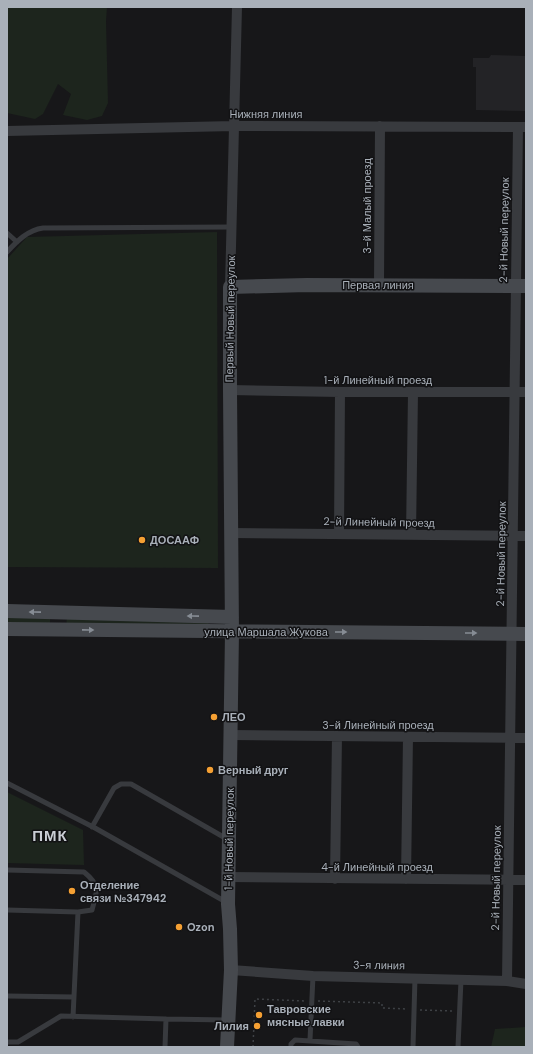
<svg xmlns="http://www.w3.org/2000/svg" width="533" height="1054" font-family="'DM Sans',sans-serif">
<rect width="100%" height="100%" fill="#171719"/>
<path fill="#232326" d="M 491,55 L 526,56 L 526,111 L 476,110 L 476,67 L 473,67 L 473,58 L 489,58 Z"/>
<path fill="#1d251d" d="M 7,7 L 107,7 L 106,21 L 108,103 L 102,116 L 87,120 L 63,115 L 71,94 L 58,84 L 43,114 L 35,119 L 7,113 Z
M 217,232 L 218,568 L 7,567 L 7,259 L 27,237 Z
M 67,617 L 209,619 L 208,628 L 66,627 Z
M 7,618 L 50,618 L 50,627 L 7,626 Z
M 7,792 L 83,830 L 84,865 L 7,863 Z
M 526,1027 L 526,1047 L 491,1047 L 495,1029 Z"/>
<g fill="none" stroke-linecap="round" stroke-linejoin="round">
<path stroke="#3e4145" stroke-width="1.5" stroke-dasharray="2 3" stroke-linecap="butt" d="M 318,1001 L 382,1003 L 382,1008 L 408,1009
M 420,1010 L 454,1011
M 253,1047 L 255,999 L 306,1001"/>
<path stroke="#383a3e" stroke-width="5" d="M 7,233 L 17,242
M 7,252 C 17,241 28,230 43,228 L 232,227
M 7,783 L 95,828 L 226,902
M 92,827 L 114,788 L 121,784 L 131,784 L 227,839
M 7,870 L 84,872 C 101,886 97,891 92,910 L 78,912 L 7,910
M 7,996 L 74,997
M 73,1017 L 78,912
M 310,1040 L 313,976
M 7,1042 L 18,1042 L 61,1016 L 166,1019 L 227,1020
M 165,1047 L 166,1019
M 291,1047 L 291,1044 L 295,1040 L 356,1044 L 358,1047
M 413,1047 L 415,978
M 458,1047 L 461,980"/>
<path stroke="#383a3e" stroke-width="10" d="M 7,131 L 234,126 L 526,127
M 379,285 L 380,126
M 230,287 L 237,7
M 230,390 L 340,392 L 526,392
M 232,533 L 526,536
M 339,534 L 340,392
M 411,535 L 413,392
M 231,735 L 526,738
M 229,877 L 526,880
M 335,879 L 337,736
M 406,879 L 408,737
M 231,970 L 313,976 L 507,981 L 526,984
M 507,981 L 518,127"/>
<path stroke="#46494e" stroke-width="14" d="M 7,611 L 232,617
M 7,629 L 526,634
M 227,1047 L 231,970 L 230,929 L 228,904 L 232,632 L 230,390 L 230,287 L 307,285 L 526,286"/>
</g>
<defs><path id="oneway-solid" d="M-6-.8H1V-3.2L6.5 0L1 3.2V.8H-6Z"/></defs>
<g fill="#868c94">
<use href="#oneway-solid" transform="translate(35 612) rotate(-179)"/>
<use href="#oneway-solid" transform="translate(193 616) rotate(-179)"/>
<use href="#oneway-solid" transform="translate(88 630) rotate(1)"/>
<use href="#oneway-solid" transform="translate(341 632)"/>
<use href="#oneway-solid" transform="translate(471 633)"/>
</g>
<g fill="#f5a033" stroke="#121214" stroke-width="1.5">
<circle cx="142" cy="540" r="4"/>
<circle cx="214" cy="717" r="4"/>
<circle cx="210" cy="770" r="4"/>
<circle cx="72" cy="891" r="4"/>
<circle cx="179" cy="927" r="4"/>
<circle cx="259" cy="1015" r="4"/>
<circle cx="257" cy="1026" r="4"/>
</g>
<g text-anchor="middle" stroke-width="3" stroke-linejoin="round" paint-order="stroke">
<g font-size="11" fill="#a9b0b9" stroke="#121214">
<text x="266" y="118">Нижняя линия</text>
<text transform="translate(367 206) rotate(-90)" y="4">3-й Малый проезд</text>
<text transform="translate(504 230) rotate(-89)" y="4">2-й Новый переулок</text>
<text x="378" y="289">Первая линия</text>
<text transform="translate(230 319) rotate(-89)" y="4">Первый Новый переулок</text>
<text x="378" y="384">1-й Линейный проезд</text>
<text transform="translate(379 522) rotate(1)" y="4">2-й Линейный проезд</text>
<text transform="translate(501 554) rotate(-89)" y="4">2-й Новый переулок</text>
<text x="266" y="636">улица Маршала Жукова</text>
<text x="378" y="729">3-й Линейный проезд</text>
<text transform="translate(229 839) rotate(-89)" y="4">1-й Новый переулок</text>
<text x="377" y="871">4-й Линейный проезд</text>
<text transform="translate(496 878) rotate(-89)" y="4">2-й Новый переулок</text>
<text transform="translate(379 965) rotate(1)" y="4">3-я линия</text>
</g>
<g font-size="11" font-weight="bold" fill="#a9b0b9" stroke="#121214" text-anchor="start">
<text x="150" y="544">ДОСААФ</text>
<text x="222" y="721">ЛЕО</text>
<text x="218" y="774">Верный друг</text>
<text x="80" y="889">Отделение<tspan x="80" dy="13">связи №347942</tspan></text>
<text x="187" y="931">Ozon</text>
<text x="267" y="1013">Тавровские<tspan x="267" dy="13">мясные лавки</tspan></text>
<text x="249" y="1030" text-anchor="end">Лилия</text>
</g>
<g font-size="15" font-weight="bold" letter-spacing="1" fill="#caced5" stroke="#121214">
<text x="50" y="841">ПМК</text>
</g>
</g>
<rect width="533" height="1054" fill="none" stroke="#a9b0b9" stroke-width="16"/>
</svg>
